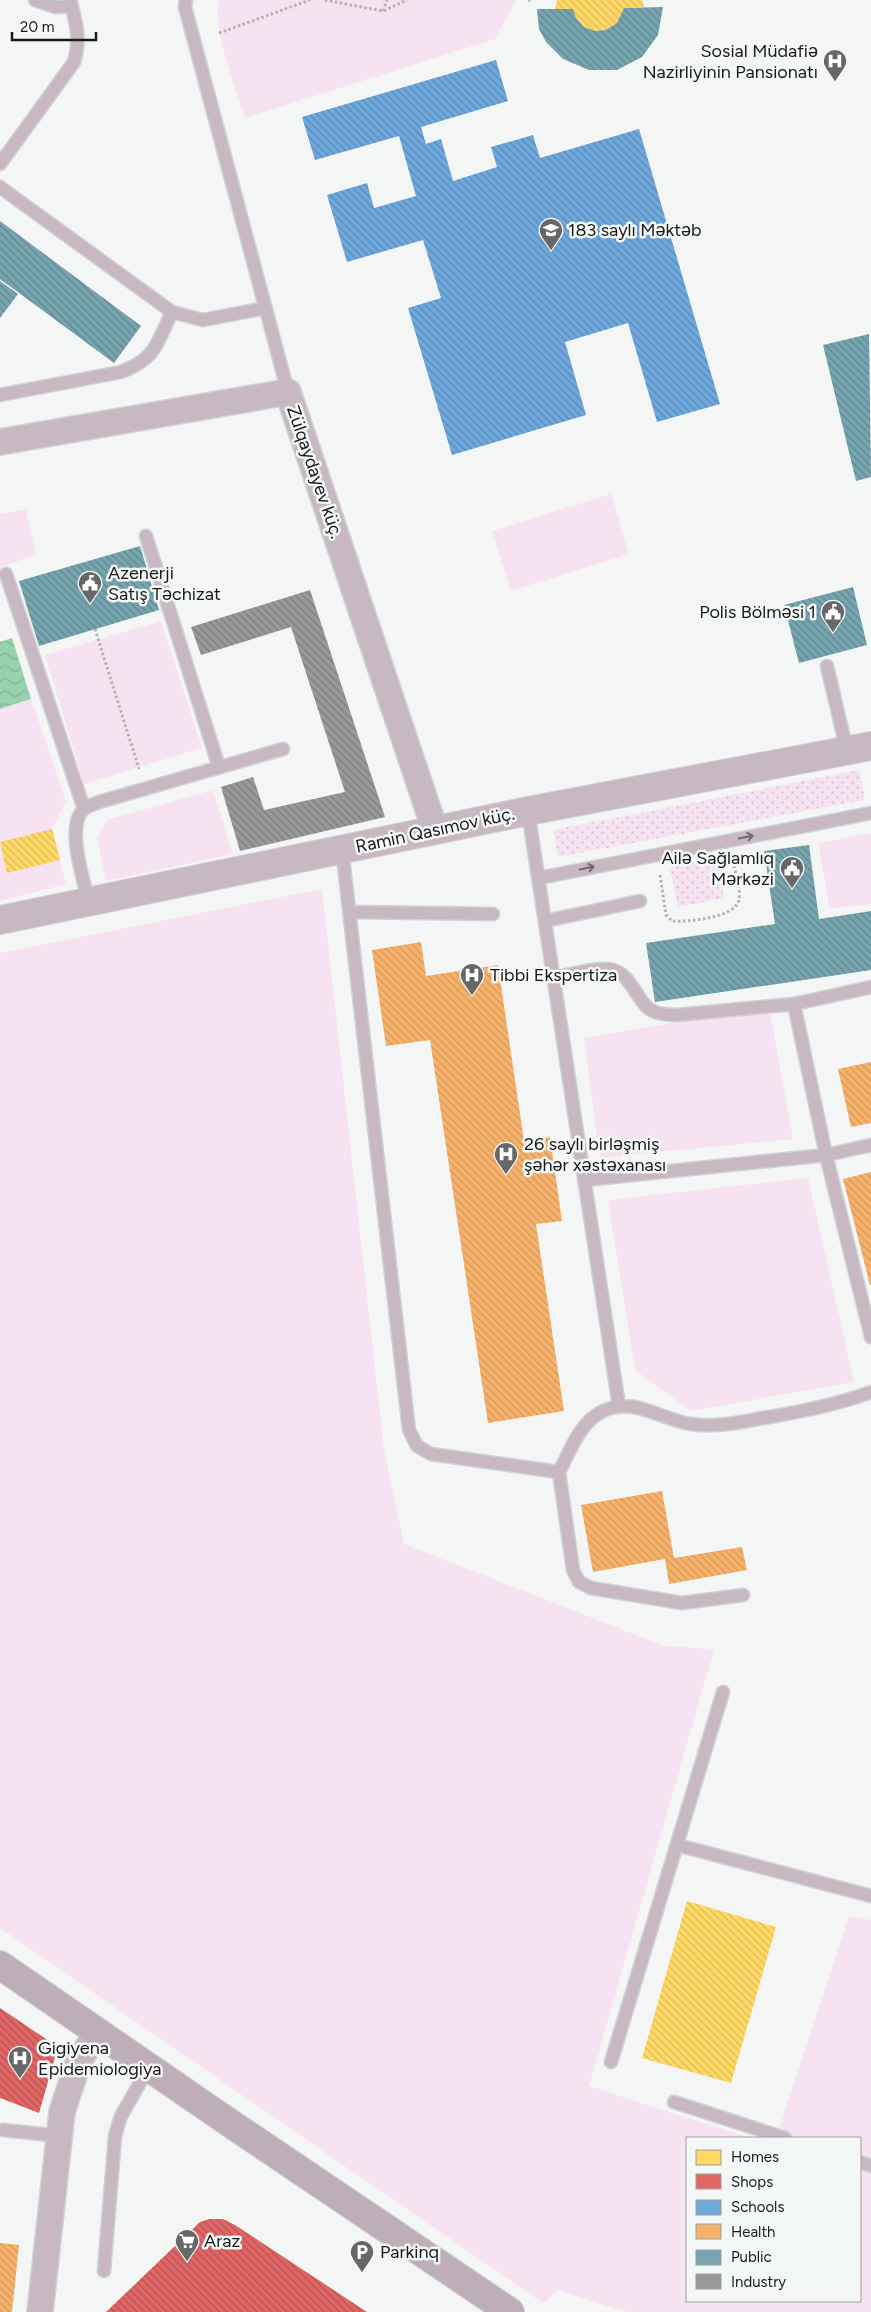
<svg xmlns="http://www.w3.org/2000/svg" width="871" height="2312" font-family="Figtree,sans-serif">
<defs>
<pattern id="grass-dots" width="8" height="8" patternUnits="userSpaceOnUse" patternTransform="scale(1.25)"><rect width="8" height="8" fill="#f7e2f1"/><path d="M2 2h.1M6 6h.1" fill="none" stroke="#d3c1ce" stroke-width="1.8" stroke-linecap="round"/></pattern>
<pattern id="water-waves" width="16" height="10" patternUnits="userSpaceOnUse" patternTransform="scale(1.25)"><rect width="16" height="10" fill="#96d2ac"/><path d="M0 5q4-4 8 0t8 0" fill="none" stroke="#81b493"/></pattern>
<pattern id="homes-back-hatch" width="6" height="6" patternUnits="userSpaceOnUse" patternTransform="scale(1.25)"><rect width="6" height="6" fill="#ffd966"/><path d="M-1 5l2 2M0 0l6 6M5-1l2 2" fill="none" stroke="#daba58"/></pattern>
<pattern id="shops-back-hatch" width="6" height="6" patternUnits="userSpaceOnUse" patternTransform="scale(1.25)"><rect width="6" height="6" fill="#e06666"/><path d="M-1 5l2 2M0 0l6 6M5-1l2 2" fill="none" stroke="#b55353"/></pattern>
<pattern id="schools-back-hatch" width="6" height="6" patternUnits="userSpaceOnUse" patternTransform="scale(1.25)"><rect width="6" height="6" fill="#6fa8dc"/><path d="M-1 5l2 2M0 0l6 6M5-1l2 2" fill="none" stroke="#5a88b2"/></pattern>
<pattern id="health-back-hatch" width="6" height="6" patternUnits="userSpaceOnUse" patternTransform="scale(1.25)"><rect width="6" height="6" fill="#f6b26b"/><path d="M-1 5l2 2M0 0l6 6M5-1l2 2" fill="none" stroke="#d2985c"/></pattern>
<pattern id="public-back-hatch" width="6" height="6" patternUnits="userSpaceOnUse" patternTransform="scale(1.25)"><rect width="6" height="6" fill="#76a5af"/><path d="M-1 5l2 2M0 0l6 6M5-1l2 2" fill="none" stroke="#60868e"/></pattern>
<pattern id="industry-back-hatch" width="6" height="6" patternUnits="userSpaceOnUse" patternTransform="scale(1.25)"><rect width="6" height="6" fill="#999"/><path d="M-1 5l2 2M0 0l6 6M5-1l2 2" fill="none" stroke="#7c7c7c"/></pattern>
</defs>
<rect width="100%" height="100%" fill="#f4f6f5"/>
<path fill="url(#grass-dots)" d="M 859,770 L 865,800 L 558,857 L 553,830 Z
M 716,859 L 724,898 L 678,907 L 670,867 Z"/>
<path fill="#f7e2f1" d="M 219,0 L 516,0 L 495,39 L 245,118 C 236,87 212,31 219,0 Z
M 611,494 L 629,554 L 511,591 L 492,531 Z
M 26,509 L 36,555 L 0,567 L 0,514 Z
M 161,621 L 202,748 L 84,784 L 45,655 Z
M 31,699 L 66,801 L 52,829 L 66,884 L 0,901 L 0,709 Z
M 213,790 L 233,854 L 106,881 L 97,838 L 107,820 Z
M 871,833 L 871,904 L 830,909 L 818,843 Z
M 322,889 L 384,1449 L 404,1544 L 664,1646 L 714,1649 L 589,2086 L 750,2138 L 687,2138 L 687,2301 L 860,2301 L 860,2138 L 776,2138 L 849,1916 L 871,1920 L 871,2312 L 627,2312 L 558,2290 L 543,2303 L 0,1928 L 0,953 Z
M 769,1006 L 793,1139 L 600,1158 L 584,1038 Z
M 808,1178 L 854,1382 L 691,1411 L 635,1370 L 608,1200 Z"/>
<path fill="url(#water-waves)" d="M 12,638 L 31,699 L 0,709 L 0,642 Z"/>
<path fill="url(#homes-back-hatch)" d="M 557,0 L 642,0 L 644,7 L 624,8 L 617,23 L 606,30 L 595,31 L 584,27 L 576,18 L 573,9 L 555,9 Z
M 52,829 L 60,860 L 7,873 L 0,842 Z
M 687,1901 L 776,1927 L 731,2083 L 642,2058 Z"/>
<path fill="url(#shops-back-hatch)" d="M 0,2008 L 58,2047 L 39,2113 L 0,2098 Z
M 209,2219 L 223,2219 L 235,2225 L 367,2312 L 106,2312 L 200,2222 Z"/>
<path fill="url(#schools-back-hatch)" d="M 496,60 L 508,101 L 421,127 L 426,144 L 441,139 L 453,181 L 497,167 L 491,147 L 533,135 L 540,158 L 639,129 L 720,404 L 657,422 L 628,323 L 565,342 L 586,415 L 452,455 L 408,308 L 441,298 L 423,240 L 347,262 L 327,195 L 367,183 L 374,208 L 416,196 L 399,136 L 315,160 L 302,117 Z"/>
<path fill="url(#health-back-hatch)" d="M 421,942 L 426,976 L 498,965 L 524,1141 L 550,1137 L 562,1221 L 536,1224 L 564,1411 L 488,1423 L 430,1040 L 386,1046 L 372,950 Z
M 871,1062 L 871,1123 L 851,1127 L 838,1069 Z
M 871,1172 L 871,1285 L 870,1285 L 843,1179 Z
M 662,1491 L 674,1558 L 742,1547 L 747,1570 L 669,1584 L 665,1559 L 593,1572 L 581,1505 Z
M 0,2243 L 19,2245 L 12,2312 L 0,2312 Z"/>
<path fill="url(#public-back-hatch)" d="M 663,7 L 658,35 L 642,57 L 617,70 L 589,70 L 563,59 L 546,42 L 539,29 L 537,9 L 573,9 L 576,18 L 584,27 L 595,31 L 606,30 L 617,23 L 624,8 Z
M 0,221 L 141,326 L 114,363 L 0,279 Z
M 0,281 L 18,294 L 0,318 Z
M 869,334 L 871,477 L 856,481 L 823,345 Z
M 140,546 L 159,610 L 39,646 L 19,581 Z
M 853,587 L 867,645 L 799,663 L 784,605 Z
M 809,845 L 819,919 L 871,911 L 871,970 L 655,1002 L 646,943 L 775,924 L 764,851 Z"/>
<path fill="url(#industry-back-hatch)" d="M 310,590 L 385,817 L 240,851 L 221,787 L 253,777 L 264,810 L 345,792 L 291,627 L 201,655 L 191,627 Z"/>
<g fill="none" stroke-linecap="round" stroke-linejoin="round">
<g stroke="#d1d3d2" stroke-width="15">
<path id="service" d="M 35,0 L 55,7 L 72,6
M 186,0 L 185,7 L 288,392
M 0,164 L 74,62 C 81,40 76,22 70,0
M 0,187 L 172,312 L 203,320 L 266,308
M 0,395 L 121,372 C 156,359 157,343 172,312
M 146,536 L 219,767
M 6,574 L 84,809
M 827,666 L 847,751
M 528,811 L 619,1406
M 342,849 L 409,1430 L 417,1446 L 431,1454 L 559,1472 C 570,1451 580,1422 603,1411 C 634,1396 661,1420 691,1424 C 715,1428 740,1422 763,1418 C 800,1412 836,1405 871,1392
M 539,878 L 871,813
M 88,901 C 84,879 65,826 84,809 C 88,806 94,804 99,802 L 283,749
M 351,912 L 493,914
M 545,921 L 640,901
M 554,978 C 570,975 590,968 607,969 C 629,970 634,995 648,1008 C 655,1014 668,1015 677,1015 L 794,1004 L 871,987
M 794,1004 L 826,1155 L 871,1337
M 584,1180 L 826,1155 L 871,1145
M 559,1472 L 573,1570 L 579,1582 L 591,1588 L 682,1603 L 743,1595
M 677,1845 L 871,1896
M 611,2062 L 723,1692
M 674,2102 L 785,2138
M 3,2130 L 60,2136
M 860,2162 L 871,2166
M 104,2271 L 115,2136 L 121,2116 L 149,2067"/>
</g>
<g stroke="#d1d3d2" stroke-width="28">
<path id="minor" d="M 0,442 L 288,392 L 435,830
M 40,2312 L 62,2112 L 78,2063 L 97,2032"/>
</g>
<g stroke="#d1d3d2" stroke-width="30">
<path id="tertiary" d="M 0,920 L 528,811 L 871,746"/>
</g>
<g stroke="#d1d3d2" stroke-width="30">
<path id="primary" d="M 0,1965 L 224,2119 L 510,2312"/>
</g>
<path stroke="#b8afb5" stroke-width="3" stroke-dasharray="2.5 2.5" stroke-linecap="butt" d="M 325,0 L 383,11 L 407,0
M 528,0 L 532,0
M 383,11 L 387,0
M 219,33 L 310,0
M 95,629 L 139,769
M 660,875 L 666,915 L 672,921 C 688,922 735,918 739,900 C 741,889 735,872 733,861"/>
<use href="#service" stroke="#c7b8c3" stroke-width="12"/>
<use href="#minor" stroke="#c7b8c3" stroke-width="25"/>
<use href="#tertiary" stroke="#c7b8c3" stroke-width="28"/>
<use href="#primary" stroke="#beaeba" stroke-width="28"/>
</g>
<defs><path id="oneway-shaft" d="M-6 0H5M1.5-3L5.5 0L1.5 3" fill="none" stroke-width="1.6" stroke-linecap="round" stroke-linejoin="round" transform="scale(1.25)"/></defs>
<g stroke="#70696e">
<use href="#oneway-shaft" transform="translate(746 837) rotate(-11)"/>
<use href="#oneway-shaft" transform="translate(587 868) rotate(-11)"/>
</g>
<defs>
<g id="hospital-pin" transform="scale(1.25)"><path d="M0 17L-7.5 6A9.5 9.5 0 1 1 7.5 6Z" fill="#666766" stroke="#f3f7f5"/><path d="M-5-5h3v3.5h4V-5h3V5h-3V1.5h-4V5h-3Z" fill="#fff"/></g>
<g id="school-pin" transform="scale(1.25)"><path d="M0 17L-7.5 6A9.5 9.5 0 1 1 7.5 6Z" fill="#666766" stroke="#f3f7f5"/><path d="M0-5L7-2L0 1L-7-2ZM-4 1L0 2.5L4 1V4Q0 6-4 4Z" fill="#fff"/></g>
<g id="civic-pin" transform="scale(1.25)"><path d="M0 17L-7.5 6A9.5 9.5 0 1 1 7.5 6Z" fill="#666766" stroke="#f3f7f5"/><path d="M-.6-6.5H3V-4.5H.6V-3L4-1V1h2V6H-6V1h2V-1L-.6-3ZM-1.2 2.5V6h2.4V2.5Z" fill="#fff"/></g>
<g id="supermarket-pin" transform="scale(1.25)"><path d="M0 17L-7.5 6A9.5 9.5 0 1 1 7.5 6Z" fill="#666766" stroke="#f3f7f5"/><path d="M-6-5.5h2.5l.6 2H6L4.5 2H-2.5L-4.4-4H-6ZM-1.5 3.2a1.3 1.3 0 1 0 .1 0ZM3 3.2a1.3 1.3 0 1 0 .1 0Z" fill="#fff"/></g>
<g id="parking-pin" transform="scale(1.25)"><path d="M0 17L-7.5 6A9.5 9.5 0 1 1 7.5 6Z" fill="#666766" stroke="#f3f7f5"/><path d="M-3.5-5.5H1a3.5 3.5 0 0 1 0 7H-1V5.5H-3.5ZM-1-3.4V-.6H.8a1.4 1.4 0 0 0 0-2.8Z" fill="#fff"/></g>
</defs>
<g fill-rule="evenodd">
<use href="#hospital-pin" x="835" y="61"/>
<use href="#school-pin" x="551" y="230"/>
<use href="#civic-pin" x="90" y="583"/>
<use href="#civic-pin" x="833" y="612"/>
<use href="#civic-pin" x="792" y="868"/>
<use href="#hospital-pin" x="472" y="975"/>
<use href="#hospital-pin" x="506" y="1154"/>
<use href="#hospital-pin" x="20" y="2058"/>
<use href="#supermarket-pin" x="187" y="2241"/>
<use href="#parking-pin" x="362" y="2252"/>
</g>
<g text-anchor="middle" stroke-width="5" stroke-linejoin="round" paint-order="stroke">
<g font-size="18" fill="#191a19" stroke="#f3f7f5" text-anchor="start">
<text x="818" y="57" text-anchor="end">Sosial Müdafiə<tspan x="818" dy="21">Nazirliyinin Pansionatı</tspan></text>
<text x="568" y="236">183 saylı Məktəb</text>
<text x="108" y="579">Azenerji<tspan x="108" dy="21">Satış Təchizat</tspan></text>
<text x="816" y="618" text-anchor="end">Polis Bölməsi 1</text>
<text x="774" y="864" text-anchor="end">Ailə Sağlamlıq<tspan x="774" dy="21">Mərkəzi</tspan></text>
<text x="490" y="981">Tibbi Ekspertiza</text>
<text x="524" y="1150">26 saylı birləşmiş<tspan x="524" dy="21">şəhər xəstəxanası</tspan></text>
<text x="38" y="2054">Gigiyena<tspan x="38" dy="21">Epidemiologiya</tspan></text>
<text x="204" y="2247">Araz</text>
<text x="380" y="2258">Parkinq</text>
</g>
<g font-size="18" fill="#191a19" stroke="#f3f7f5">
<text transform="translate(315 472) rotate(71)" y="6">Zülqaydayev küç.</text>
<text transform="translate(435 830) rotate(-12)" y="6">Ramin Qasımov küç.</text>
</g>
</g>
<rect x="686" y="2137" width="175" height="165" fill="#f3f7f5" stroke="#9c9f9d"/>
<rect x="696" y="2150" width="25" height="15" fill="#ffd966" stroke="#9c9f9d"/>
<text x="731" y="2162" font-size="15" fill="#191a19">Homes</text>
<rect x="696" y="2174" width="25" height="15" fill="#e06666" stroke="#9c9f9d"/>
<text x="731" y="2187" font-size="15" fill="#191a19">Shops</text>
<rect x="696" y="2200" width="25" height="15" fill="#6fa8dc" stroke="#9c9f9d"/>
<text x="731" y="2212" font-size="15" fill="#191a19">Schools</text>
<rect x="696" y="2224" width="25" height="15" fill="#f6b26b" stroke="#9c9f9d"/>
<text x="731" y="2237" font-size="15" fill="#191a19">Health</text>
<rect x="696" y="2250" width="25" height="15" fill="#76a5af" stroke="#9c9f9d"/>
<text x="731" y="2262" font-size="15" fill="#191a19">Public</text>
<rect x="696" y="2274" width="25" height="15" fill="#999999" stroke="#9c9f9d"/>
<text x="731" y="2287" font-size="15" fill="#191a19">Industry</text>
<path d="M12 32v8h84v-8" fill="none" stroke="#191a19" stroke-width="2.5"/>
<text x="20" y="32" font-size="15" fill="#191a19" stroke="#f3f7f5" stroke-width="4" paint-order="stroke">20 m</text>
</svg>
